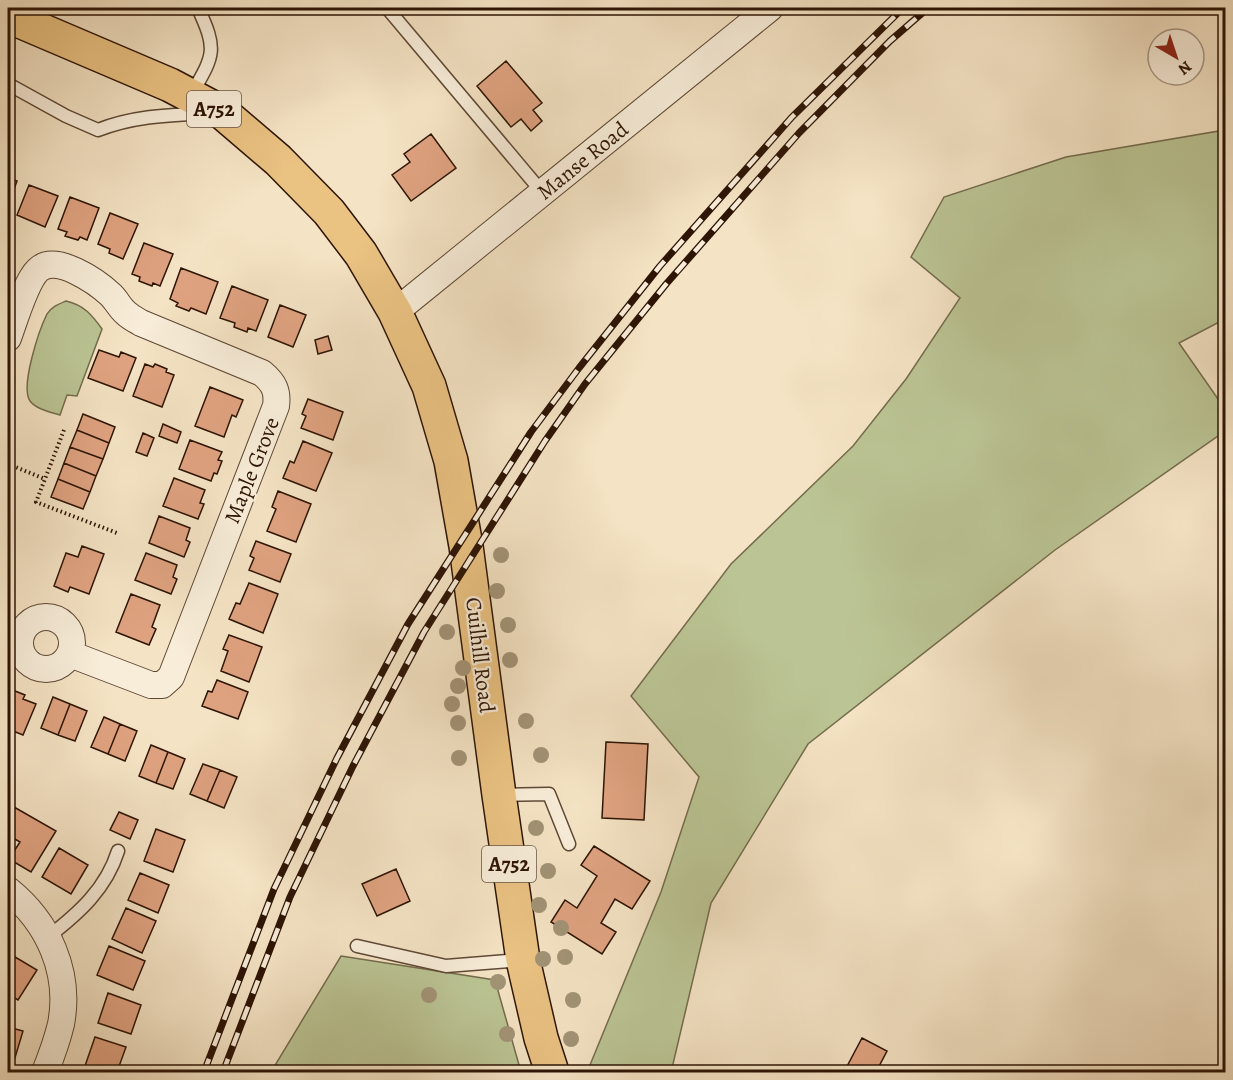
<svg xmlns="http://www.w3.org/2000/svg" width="1233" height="1080" font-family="Alegreya,serif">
<rect width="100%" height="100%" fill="#f4e3c4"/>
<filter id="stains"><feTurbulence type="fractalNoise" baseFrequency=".00333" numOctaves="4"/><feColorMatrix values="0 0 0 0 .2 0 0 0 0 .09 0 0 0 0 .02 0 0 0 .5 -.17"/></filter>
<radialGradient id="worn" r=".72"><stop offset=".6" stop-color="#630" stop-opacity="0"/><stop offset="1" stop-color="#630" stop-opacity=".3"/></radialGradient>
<path fill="#bbc494" stroke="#746c4c" stroke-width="1.5" d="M 1225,130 L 1225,319 L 1179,343 L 1225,409 L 1225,431 L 1055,550 L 808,744 L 711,903 L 673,1064 L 669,1072 L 592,1072 L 590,1065 L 661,892 L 699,777 L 631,696 L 731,564 L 853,446 L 906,379 L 960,298 L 911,257 L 944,197 L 1066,157 Z
M 66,301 C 84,305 92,315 102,329 L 77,396 L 67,395 L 60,415 C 50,412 36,409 30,401 C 20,387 39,330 47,314 C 51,307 59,304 66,301 Z
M 341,956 L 495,980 L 521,1072 L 271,1072 Z"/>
<path fill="#dfa280" stroke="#2d1405" stroke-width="1.5" d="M 506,61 L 542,103 L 533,110 L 542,121 L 531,131 L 521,119 L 511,127 L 477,86 Z
M 431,134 L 456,168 L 411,201 L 392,175 L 410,162 L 404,154 Z
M 8,178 L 17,181 L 8,206 Z
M 29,185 L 58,196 L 45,227 L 17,215 Z
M 70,197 L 99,208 L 87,240 L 80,237 L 78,240 L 65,236 L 67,232 L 58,229 Z
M 110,213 L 138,224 L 123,259 L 109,253 L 110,249 L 98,244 Z
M 144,243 L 173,254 L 160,286 L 153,283 L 152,286 L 139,281 L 140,277 L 132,274 Z
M 181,268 L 218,282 L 206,314 L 191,308 L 189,311 L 176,306 L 178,303 L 170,299 Z
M 232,286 L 268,300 L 256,331 L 248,328 L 247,332 L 234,327 L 235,323 L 220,318 Z
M 280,305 L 306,315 L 293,347 L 268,337 Z
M 328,336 L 332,350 L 318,354 L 315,340 Z
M 99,350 L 119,357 L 121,352 L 136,358 L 123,391 L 88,378 Z
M 145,364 L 153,367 L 155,364 L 167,369 L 166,372 L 174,375 L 162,407 L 133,396 Z
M 210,387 L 243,400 L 236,417 L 232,415 L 224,437 L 195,426 Z
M 308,399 L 343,412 L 333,440 L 301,428 L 306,416 L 302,414 Z
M 83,414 L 115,427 L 109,443 L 77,430 Z
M 163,424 L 181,432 L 177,443 L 159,436 Z
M 77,430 L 109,443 L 103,459 L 70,447 Z
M 143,433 L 154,438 L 147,456 L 136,452 Z
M 190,440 L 222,452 L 218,460 L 222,461 L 217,474 L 214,473 L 211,481 L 179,469 Z
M 303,441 L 332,453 L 316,491 L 283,478 L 290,461 L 294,463 Z
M 70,447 L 103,459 L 96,476 L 64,463 Z
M 64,463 L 96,476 L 90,492 L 58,479 Z
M 174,478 L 205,490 L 200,503 L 204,504 L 198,519 L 163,506 Z
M 58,479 L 90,492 L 83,509 L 51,497 Z
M 278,491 L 311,504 L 296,542 L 267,531 L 276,509 L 272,507 Z
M 159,516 L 190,528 L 186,540 L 190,542 L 184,557 L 149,543 Z
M 256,541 L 291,554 L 280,582 L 249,570 L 254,558 L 250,556 Z
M 82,546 L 104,554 L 89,594 L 70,587 L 68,592 L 54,586 L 66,553 L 78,557 Z
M 146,553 L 177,565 L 173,577 L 177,579 L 171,594 L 135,580 Z
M 249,583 L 278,594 L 263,633 L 229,619 L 236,603 L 240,604 Z
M 131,594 L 160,605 L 152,627 L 156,629 L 149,645 L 116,632 Z
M 229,635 L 262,647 L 249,682 L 221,671 L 228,651 L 223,649 Z
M 217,680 L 248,692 L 238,719 L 202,706 L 208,691 L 212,692 Z
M 10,689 L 25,695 L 23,699 L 36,704 L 23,735 L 8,729 L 8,695 Z
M 53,697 L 70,704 L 58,735 L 41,728 Z
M 70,704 L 87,711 L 75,741 L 58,735 Z
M 104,717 L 120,724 L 108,754 L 91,747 Z
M 120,724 L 137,731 L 125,761 L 108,754 Z
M 606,742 L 648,744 L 644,820 L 602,818 Z
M 151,745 L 168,752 L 156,783 L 139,776 Z
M 168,752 L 185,759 L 173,789 L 156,783 Z
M 203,764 L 220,770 L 207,801 L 190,794 Z
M 220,770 L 237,777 L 224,808 L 207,801 Z
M 14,807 L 56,831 L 31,872 L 9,859 L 20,842 L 8,835 L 8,819 Z
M 119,812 L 138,820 L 130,839 L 110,830 Z
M 156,829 L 185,840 L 173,872 L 144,861 Z
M 594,846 L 650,881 L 632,909 L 615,899 L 601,923 L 616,932 L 602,954 L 551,922 L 565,900 L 577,908 L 597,876 L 581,865 Z
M 59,848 L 88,865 L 71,894 L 42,877 Z
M 396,869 L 410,901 L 377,916 L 362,884 Z
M 140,873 L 169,885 L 158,913 L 128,900 Z
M 126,908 L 156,921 L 142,953 L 112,939 Z
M 109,946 L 145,961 L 133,990 L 97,975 Z
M 10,954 L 37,970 L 18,1000 L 8,994 L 8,958 Z
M 108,993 L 141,1005 L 131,1034 L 98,1023 Z
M 8,1027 L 23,1031 L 14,1061 L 8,1059 Z
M 95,1037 L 126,1047 L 117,1072 L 105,1072 L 85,1066 Z
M 862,1038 L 887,1051 L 876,1072 L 844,1072 Z"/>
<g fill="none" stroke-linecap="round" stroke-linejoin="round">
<g stroke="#5f4835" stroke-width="15">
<path id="lane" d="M 387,8 L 542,192
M 8,84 L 66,116 L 98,130 C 133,116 169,115 206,113
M 191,95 C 214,55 218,51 198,8
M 499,795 L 549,794 L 569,844
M 48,937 C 79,913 106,889 118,851
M 357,946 L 446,966 L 521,960"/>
</g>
<g stroke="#5f4835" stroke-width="28">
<path id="street" d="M 395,312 L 770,8
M 8,338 C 14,322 26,281 38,270 C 56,253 97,282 111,295 C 117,301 120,308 126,313 C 130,317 136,320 141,323 L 262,373 C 274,383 278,391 276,406 L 171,677 L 162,685 L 151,685 L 70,654
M20 643a26 26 0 1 1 52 0a26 26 0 1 1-52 0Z
M 8,890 C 48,922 71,972 61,1024 C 57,1041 51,1057 45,1072"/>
</g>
<g stroke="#2d1405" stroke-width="36">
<path id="primary" d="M 8,16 L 170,85 L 223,113 L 278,160 L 329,212 L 361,254 L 395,312 L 429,386 L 451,461 L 466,546 L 499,795 L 523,960 L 541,1038 L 552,1072"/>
</g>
<path stroke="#2d1405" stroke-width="4" stroke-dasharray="1.5 3" stroke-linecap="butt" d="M 64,430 L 36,502 L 117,533
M 8,464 L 45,479"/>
<use href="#lane" stroke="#f8edd9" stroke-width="12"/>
<use href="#street" stroke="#f8edd9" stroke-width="26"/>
<use href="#primary" stroke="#eac282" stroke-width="33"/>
<g stroke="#2d1405" stroke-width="7">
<path id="rail" d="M 204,1072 L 274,889 L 337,758 L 408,624 L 531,432 L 579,368 L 660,266 L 792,117 L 903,8
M 223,1072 L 290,897 L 353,766 L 424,632 L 545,441 L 585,384 L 667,283 L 799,133 L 890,41 L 928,8"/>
</g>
<use href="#rail" stroke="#f8edd9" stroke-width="4.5" stroke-dasharray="14" stroke-linecap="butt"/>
</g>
<g fill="#a29376">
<circle cx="501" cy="555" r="8"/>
<circle cx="497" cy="591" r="8"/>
<circle cx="508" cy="625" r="8"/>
<circle cx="447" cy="632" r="8"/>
<circle cx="510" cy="660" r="8"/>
<circle cx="463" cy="668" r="8"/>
<circle cx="458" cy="686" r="8"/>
<circle cx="452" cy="704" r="8"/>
<circle cx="526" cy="721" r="8"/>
<circle cx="458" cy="723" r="8"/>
<circle cx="541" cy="755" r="8"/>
<circle cx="459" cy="758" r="8"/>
<circle cx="536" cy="828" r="8"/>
<circle cx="548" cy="871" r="8"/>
<circle cx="539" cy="905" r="8"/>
<circle cx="561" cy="928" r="8"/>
<circle cx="565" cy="957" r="8"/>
<circle cx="543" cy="959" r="8"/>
<circle cx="498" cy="982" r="8"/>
<circle cx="429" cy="995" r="8"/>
<circle cx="573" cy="1000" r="8"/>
<circle cx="507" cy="1034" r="8"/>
<circle cx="571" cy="1039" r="8"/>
</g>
<g text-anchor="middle" stroke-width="4.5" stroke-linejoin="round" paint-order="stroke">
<g fill="#f8edd9" stroke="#6a5545" stroke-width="1.5">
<rect x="187" y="91" width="54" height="36" rx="4.5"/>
<rect x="482" y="846" width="54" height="36" rx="4.5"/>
</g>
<g font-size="21" font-weight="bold" fill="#2d1405">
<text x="214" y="116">A752</text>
<text x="509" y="871">A752</text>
</g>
<g font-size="22" fill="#2d1405" stroke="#f8edd9">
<text transform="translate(582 160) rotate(-39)" y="8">Manse Road</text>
<text transform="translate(251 470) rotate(-68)" y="8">Maple Grove</text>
<text transform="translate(481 655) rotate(83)" y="8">Cuilhill Road</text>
</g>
</g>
<rect width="1233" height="1080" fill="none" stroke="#f4e3c4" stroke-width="30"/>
<rect x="9" y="9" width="1215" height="1062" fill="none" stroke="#2d1405" stroke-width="3"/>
<rect x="15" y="15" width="1203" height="1050" fill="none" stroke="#2d1405" stroke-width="1.5"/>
<g transform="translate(1176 57) rotate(141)"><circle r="28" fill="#f8edd9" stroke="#a79684" stroke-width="1.5"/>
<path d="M0-4.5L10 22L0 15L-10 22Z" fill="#8f2418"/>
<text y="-9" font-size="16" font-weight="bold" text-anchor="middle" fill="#2d1405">N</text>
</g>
<rect width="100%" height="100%" filter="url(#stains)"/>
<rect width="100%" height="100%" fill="url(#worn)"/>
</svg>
